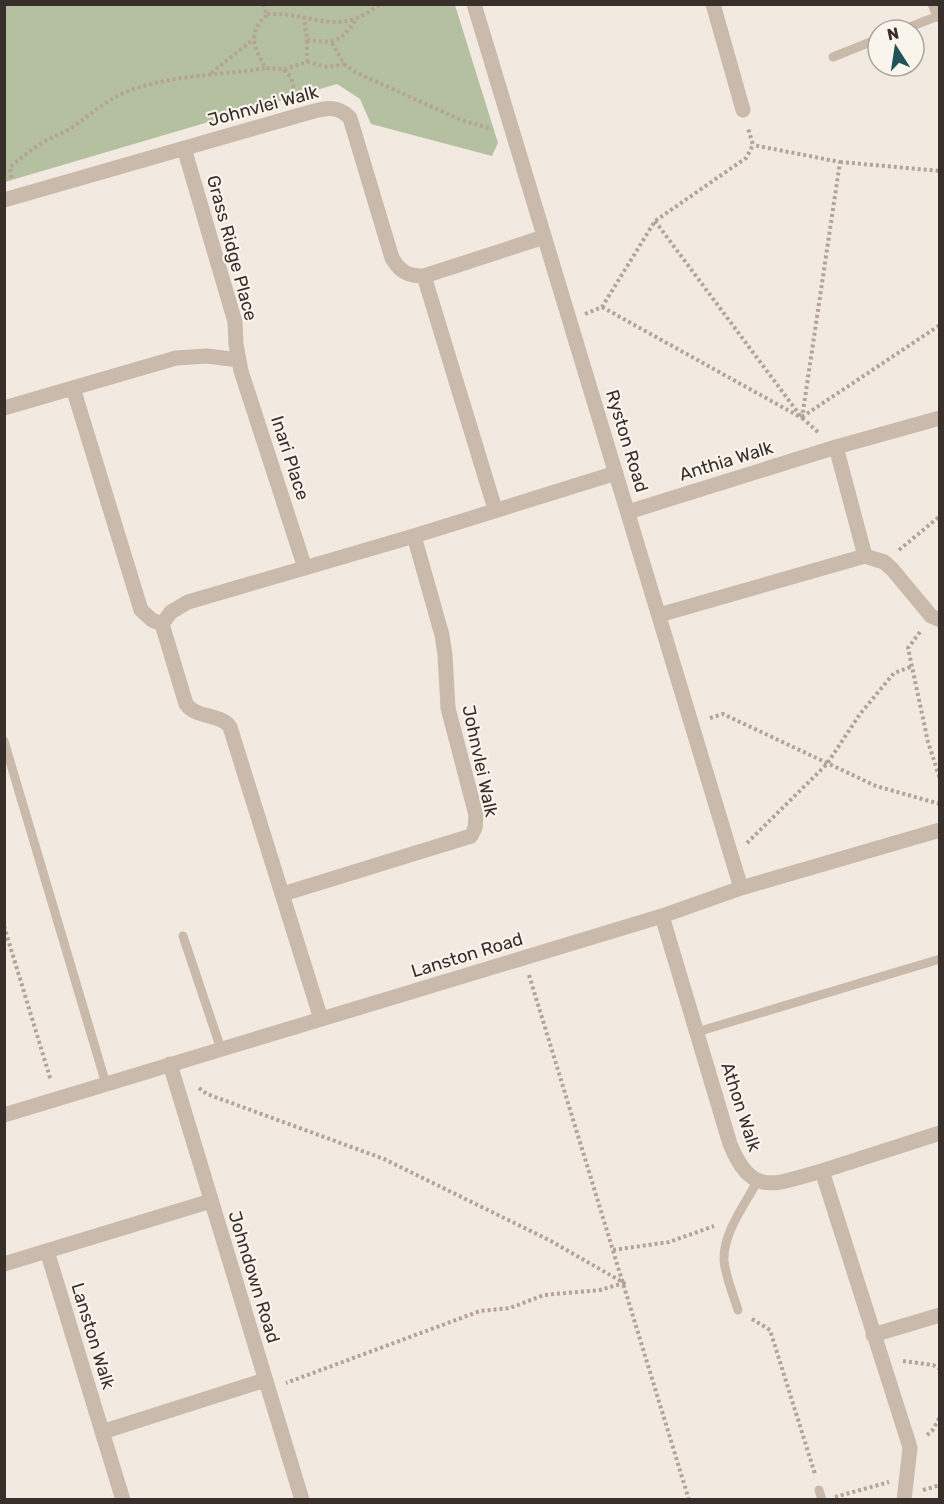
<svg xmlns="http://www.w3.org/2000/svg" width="944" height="1504" font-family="Rubik,sans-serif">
<rect width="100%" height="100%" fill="#f2eae0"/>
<path fill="#b5c0a0" d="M 5,4 L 455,5 L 498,143 L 492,156 L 371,124 L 360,99 L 337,84 L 5,182 Z"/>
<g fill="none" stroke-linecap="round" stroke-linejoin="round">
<path stroke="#b5a496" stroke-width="4" stroke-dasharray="3 3" stroke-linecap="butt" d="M 263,4 L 267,15 C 247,32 253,48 266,68 L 283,69 L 291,77 L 296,98
M 267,14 C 315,12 336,39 380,4
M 304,16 L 307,40 C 333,43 339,44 355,21
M 332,43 L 344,64 L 355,72 L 461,120 L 492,129
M 307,62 L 327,67 L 344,64
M 284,69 L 307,62 L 307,40
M 211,73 L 254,39
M 840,162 L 940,171
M 11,178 L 10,167 C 22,157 34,147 47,140 C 54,136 61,134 68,130 C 88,117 104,101 126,92 C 171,74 220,76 266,68
M 655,221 L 802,418 L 819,433
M 602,307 L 802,418 L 840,162 L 753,145
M 585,314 L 602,307 L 655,221 L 746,158 L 753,145 L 748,128
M 802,417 L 940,325
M 899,550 L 940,516
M 920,632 L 908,648 L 928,742 L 940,779
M 710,718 L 723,714 L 876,786 L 940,804
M 747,843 L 827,764 L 860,714 L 894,673 L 913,666
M 4,926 L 51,1081
M 529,975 L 689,1500
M 199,1088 L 207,1094 L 384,1159 L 551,1241 L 624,1283 L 600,1290 L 544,1295 L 510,1308 L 480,1311 L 286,1383
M 613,1250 L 669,1242 L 714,1226
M 752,1319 L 770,1330 L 815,1474
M 903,1361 L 933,1365 L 940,1369
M 927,1435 L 932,1431 L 940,1417
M 923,1490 L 940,1485
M 835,1497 L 889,1482"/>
<path stroke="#cabaac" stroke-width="9" d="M 902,30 L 938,16
M 833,57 L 878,39
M 4,741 L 106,1084
M 183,936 L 221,1049
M 697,1032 L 940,959
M 738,1310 C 733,1294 725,1275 724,1260 C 723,1233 745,1204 757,1182
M 819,1490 L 822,1500"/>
<path stroke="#cabaac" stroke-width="15" d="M 474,4 L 741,888
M 713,4 L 743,110
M 935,4 L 940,15
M 184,148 L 235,322 L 236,344 L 241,371 L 305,568
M 4,200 L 300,115 C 320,110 335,102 350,118 L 392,258 C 400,272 408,276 424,276 L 544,237
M 424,276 L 495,509
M 73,388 L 141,610 L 152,620 L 162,624 L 171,612 L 188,602 L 414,536 L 616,473
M 4,408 L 176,358 L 207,356 L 239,360
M 836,447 L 865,556
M 628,512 L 836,447 L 940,418
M 659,615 L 865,556 L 884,562 L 892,569 L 931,616 L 940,620
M 162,624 L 186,704 C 197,719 220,713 230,727 L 321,1019
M 283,894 L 471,836 L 475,828 L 476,815 L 448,708 L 445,655 L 442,635 L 414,536
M 662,916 L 730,1144 C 752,1198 774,1184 822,1171 L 908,1441 L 910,1448 L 904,1500
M 170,1064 L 302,1500
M 4,1115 L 662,916 L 741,888 L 940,830
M 822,1171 L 940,1133
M 47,1251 L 123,1500
M 4,1264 L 211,1201
M 873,1335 L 940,1315
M 102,1432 L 265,1380"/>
</g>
<g text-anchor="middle" stroke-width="4.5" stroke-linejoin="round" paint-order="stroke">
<g font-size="18" fill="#382f2b" stroke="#f9f4ec">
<text transform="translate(263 106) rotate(-15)" y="6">Johnvlei Walk</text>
<text transform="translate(232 248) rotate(75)" y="6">Grass Ridge Place</text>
<text transform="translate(627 441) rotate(73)" y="6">Ryston Road</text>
<text transform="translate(290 458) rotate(72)" y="6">Inari Place</text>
<text transform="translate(726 461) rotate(-17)" y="6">Anthia Walk</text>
<text transform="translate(480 761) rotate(78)" y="6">Johnvlei Walk</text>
<text transform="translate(467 955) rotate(-17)" y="6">Lanston Road</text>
<text transform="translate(741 1107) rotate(72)" y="6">Athon Walk</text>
<text transform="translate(254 1277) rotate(73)" y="6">Johndown Road</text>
<text transform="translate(93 1336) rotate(73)" y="6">Lanston Walk</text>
</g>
</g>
<rect width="944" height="1504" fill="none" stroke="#382f2b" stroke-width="12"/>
<g transform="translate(896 48) rotate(348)"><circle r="28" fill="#f9f4ec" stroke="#aca59f" stroke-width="1.5"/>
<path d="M0-4.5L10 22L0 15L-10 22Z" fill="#225358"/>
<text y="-9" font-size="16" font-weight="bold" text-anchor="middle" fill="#382f2b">N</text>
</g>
</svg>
